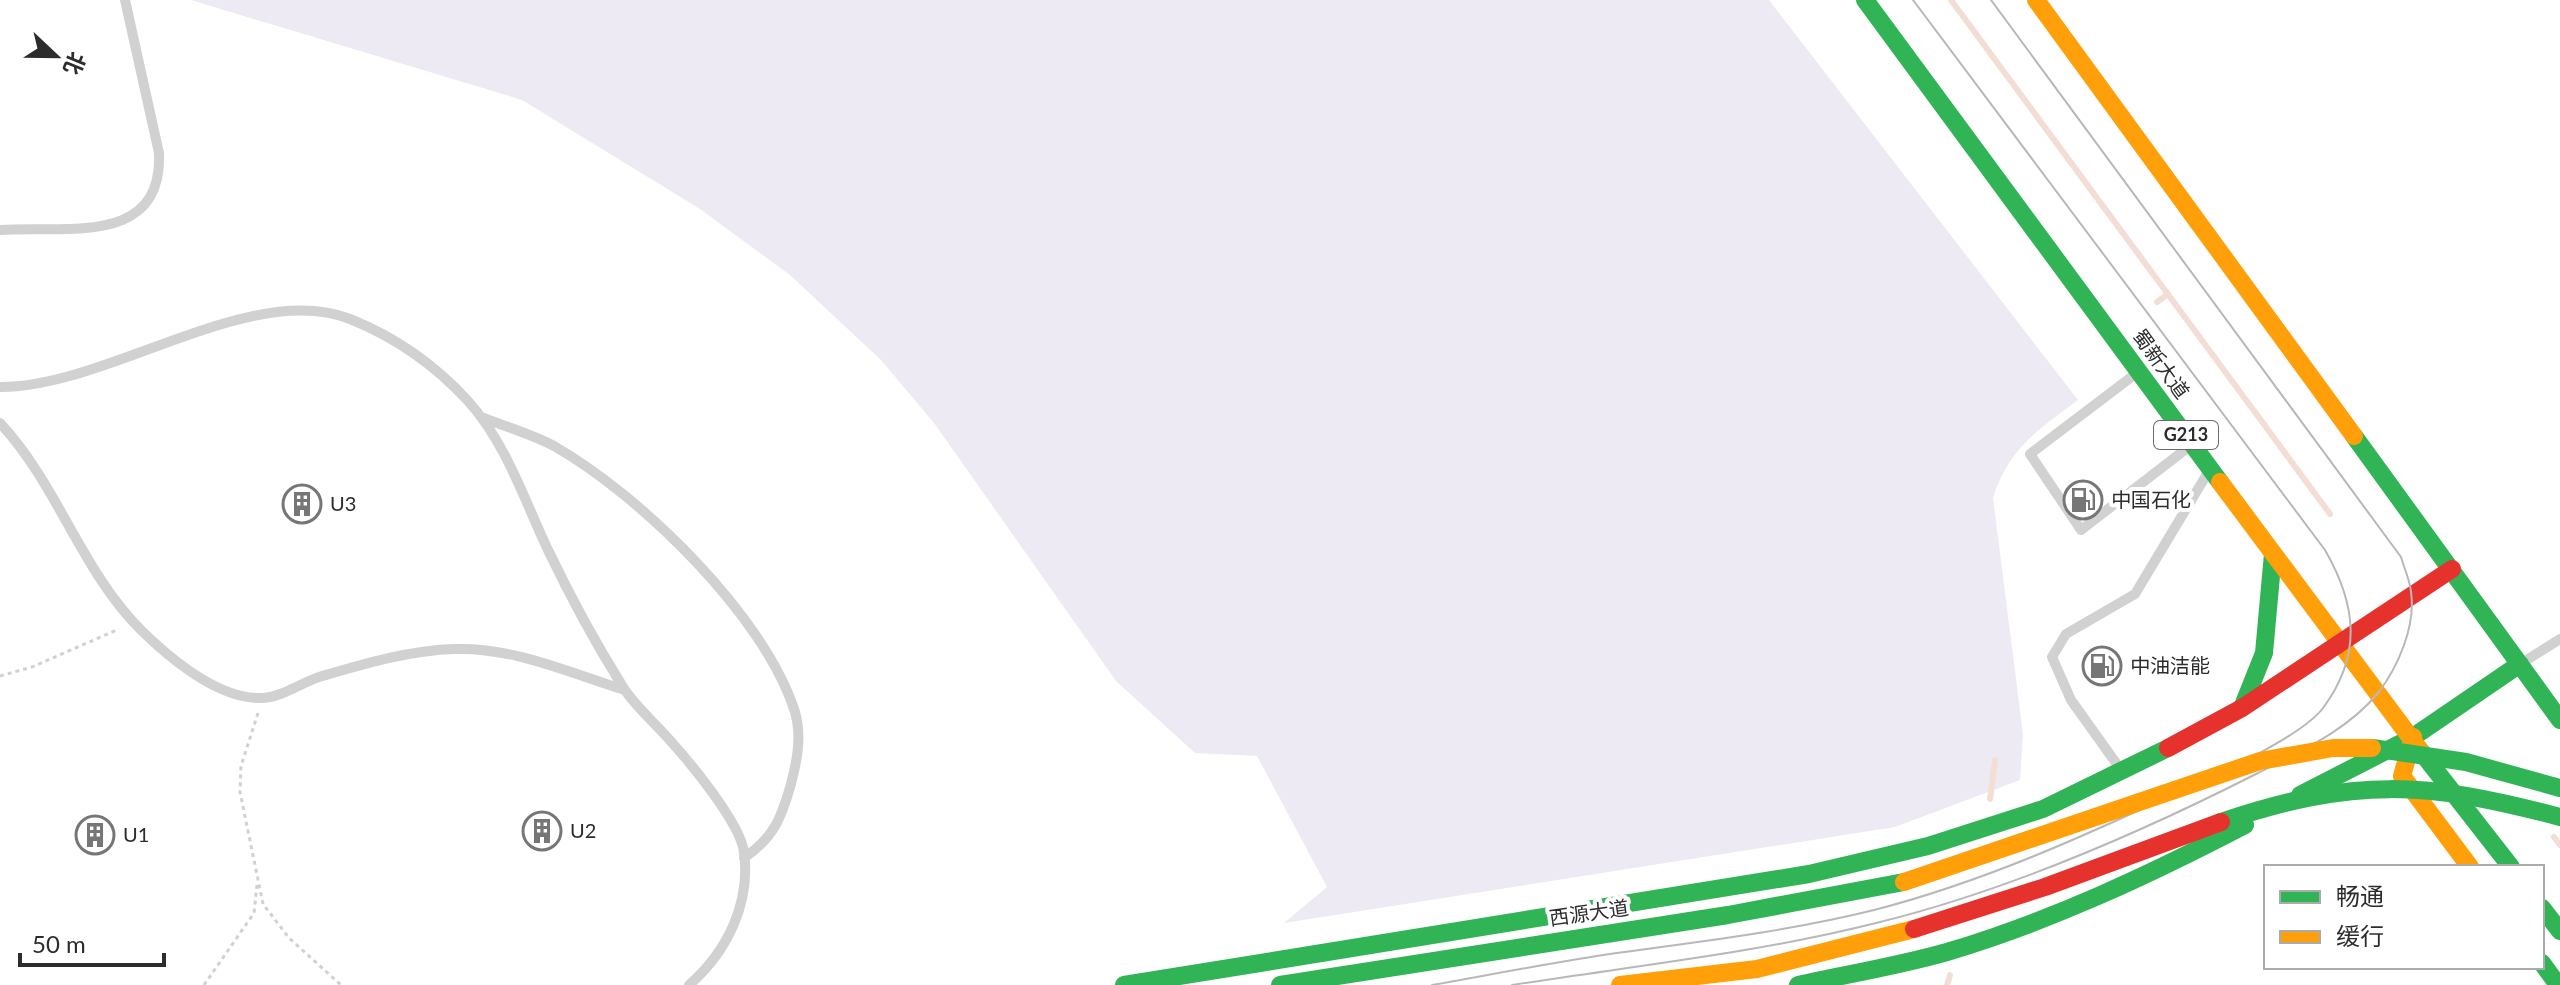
<svg xmlns="http://www.w3.org/2000/svg" width="2560" height="985" font-family="Lato,'Noto Sans SC',sans-serif">
<rect width="100%" height="100%" fill="#fff"/>
<path fill="#edeaf4" d="M 191,0 L 1769,0 L 2078,400 C 2039,429 2008,449 1993,498 L 2023,734 L 2020,780 L 1895,827 L 1284,923 L 1327,887 L 1257,756 L 1195,753 L 1116,681 L 934,423 L 881,360 L 790,275 L 700,209 L 522,100 Z"/>
<g fill="none" stroke-linecap="round" stroke-linejoin="round">
<path stroke="#f2ded5" stroke-width="6" d="M 1951,0 L 2330,514
M 2157,302 L 2168,294
M 1990,799 L 1995,760
M 2554,837 L 2560,845
M 1947,985 L 1950,975"/>
<path stroke="#d1d1d1" stroke-width="3" stroke-dasharray="4 4" stroke-linecap="butt" d="M 0,676 L 32,667 L 119,629
M 258,713 L 241,766 L 240,792 L 263,904 L 289,938 L 341,985
M 204,985 L 254,913 L 257,885"/>
<path stroke="#d1d1d1" stroke-width="10" d="M 0,230 C 63,225 163,248 159,153 L 125,0
M 2134,375 L 2030,454 L 2081,530 L 2186,449
M 0,387 C 106,388 250,280 350,319 C 395,337 436,366 468,401 C 506,443 524,499 548,550 C 570,596 596,644 623,687 C 634,705 653,721 667,737 C 688,760 740,822 744,852 C 751,903 727,952 689,985
M 481,417 C 504,426 531,434 554,446 C 640,495 765,616 795,712 C 802,736 797,761 791,784 C 781,819 774,837 744,858
M 0,423 C 58,485 82,573 143,632 C 172,660 220,700 263,698 C 282,697 301,683 319,677 C 363,664 410,650 455,649 C 513,647 570,673 625,690
M 2525,661 L 2560,639
M 2121,770 L 2071,700 L 2052,657 L 2066,634 L 2135,594 L 2207,474"/>
<path stroke="#30b455" stroke-width="18" d="M 1865,0 L 2220,482
M 2354,436 L 2560,720
M 2242,708 L 2264,653 L 2273,554
M 2419,749 L 2511,867
M 2300,795 L 2413,737 L 2520,664
M 2542,908 L 2560,931
M 2542,963 L 2558,985
M 1124,985 L 1809,874 L 1928,846 L 2043,809 L 2168,748
M 1280,985 L 1728,915 L 1904,882
M 1798,985 C 1848,974 1898,966 1947,952 C 2051,921 2149,875 2245,825"/>
<path stroke="#ff9f0a" stroke-width="18" d="M 2036,0 L 2354,436
M 2220,482 L 2419,749
M 2413,737 L 2402,776 L 2470,867
M 1620,985 L 1757,969 L 1914,929"/>
<path stroke="#e5322d" stroke-width="18" d="M 2168,748 L 2242,708 L 2452,569"/>
<path stroke="#b8b8b8" stroke-width="2" d="M 1432,985 C 1494,974 1555,962 1617,953 C 1703,941 1790,931 1874,910 C 1983,882 2087,835 2189,787 C 2222,772 2302,736 2323,708 C 2363,654 2356,604 2325,550 L 1913,0
M 1512,985 C 1633,966 1757,953 1876,923 C 2007,891 2138,834 2258,773 C 2300,751 2347,731 2378,693 C 2398,667 2416,626 2411,592 C 2410,580 2404,568 2401,557 L 1991,0"/>
<path stroke="#30b455" stroke-width="18" d="M 2372,748 L 2466,762 L 2560,788
M 2221,822 C 2355,777 2425,781 2560,817"/>
<path stroke="#ff9f0a" stroke-width="18" d="M 1904,882 L 2260,761 L 2333,748 L 2372,748"/>
<path stroke="#e5322d" stroke-width="18" d="M 1914,929 L 2045,887 L 2221,822"/>
</g>
<defs>
<g id="fuel-ring" transform="scale(2)"><circle r="9.5" fill="#fff" stroke="#767676" stroke-width="1.5"/><path d="M-5.5-6h7V0h2V4h1.3V-2.5L3-4.5l.8-.8L6-3V5H2.5V1h-1V6h-7ZM-4.2-4.7v3.2H.2V-4.7Z" fill="#767676"/></g>
<g id="building-ring" transform="scale(2)"><circle r="9.5" fill="#fff" stroke="#767676" stroke-width="1.5"/><path d="M-4-6H4V6H1V3H-1V6H-4ZM-2.5-4.3h1.7v1.8h-1.7ZM.8-4.3h1.7v1.8H.8ZM-2.5-1h1.7V.8h-1.7ZM.8-1h1.7V.8H.8Z" fill="#767676"/></g>
</defs>
<g fill-rule="evenodd">
<use href="#fuel-ring" x="2083" y="500"/>
<use href="#building-ring" x="302" y="504"/>
<use href="#fuel-ring" x="2102" y="666"/>
<use href="#building-ring" x="542" y="831"/>
<use href="#building-ring" x="95" y="835"/>
</g>
<g text-anchor="middle" stroke-width="8" stroke-linejoin="round" paint-order="stroke">
<rect fill="#fff" stroke="#6b6b6b" stroke-width="2" x="2154" y="421" width="64" height="28" rx="6"/>
<g font-size="18" font-weight="bold" fill="#2c2c2c">
<text x="2186" y="441">G213</text>
</g>
<g font-size="20" fill="#2c2c2c" stroke="#fff">
<text transform="translate(2161 364) rotate(54)" y="7">蜀新大道</text>
<text transform="translate(1589 913) rotate(-8)" y="7">西源大道</text>
</g>
<g font-size="20" fill="#2c2c2c" stroke="#fff" text-anchor="start">
<text x="2111" y="507">中国石化</text>
<text x="330" y="511">U3</text>
<text x="2130" y="673">中油洁能</text>
<text x="570" y="838">U2</text>
<text x="123" y="842">U1</text>
</g>
</g>
<rect x="2264" y="865" width="280" height="104" fill="#ffffff" stroke="#ababab" stroke-width="2"/>
<rect x="2280" y="891" width="40" height="12" fill="#30b455" stroke="#ababab" stroke-width="2"/>
<text x="2336" y="905" font-size="24" fill="#2c2c2c">畅通</text>
<rect x="2280" y="931" width="40" height="12" fill="#ff9f0a" stroke="#ababab" stroke-width="2"/>
<text x="2336" y="945" font-size="24" fill="#2c2c2c">缓行</text>
<g transform="translate(56 56) rotate(112)" stroke="#ffffff" stroke-width="6" paint-order="stroke">
<path d="M0-6L14 30L0 20L-14 30Z" fill="#2c2c2c"/>
<text y="-12" font-size="22" font-weight="bold" text-anchor="middle" fill="#2c2c2c">北</text>
</g>
<path d="M20 953v12h144v-12" fill="none" stroke="#2c2c2c" stroke-width="4"/>
<text x="32" y="953" font-size="24" fill="#2c2c2c" stroke="#ffffff" stroke-width="6" paint-order="stroke">50 m</text>
</svg>
